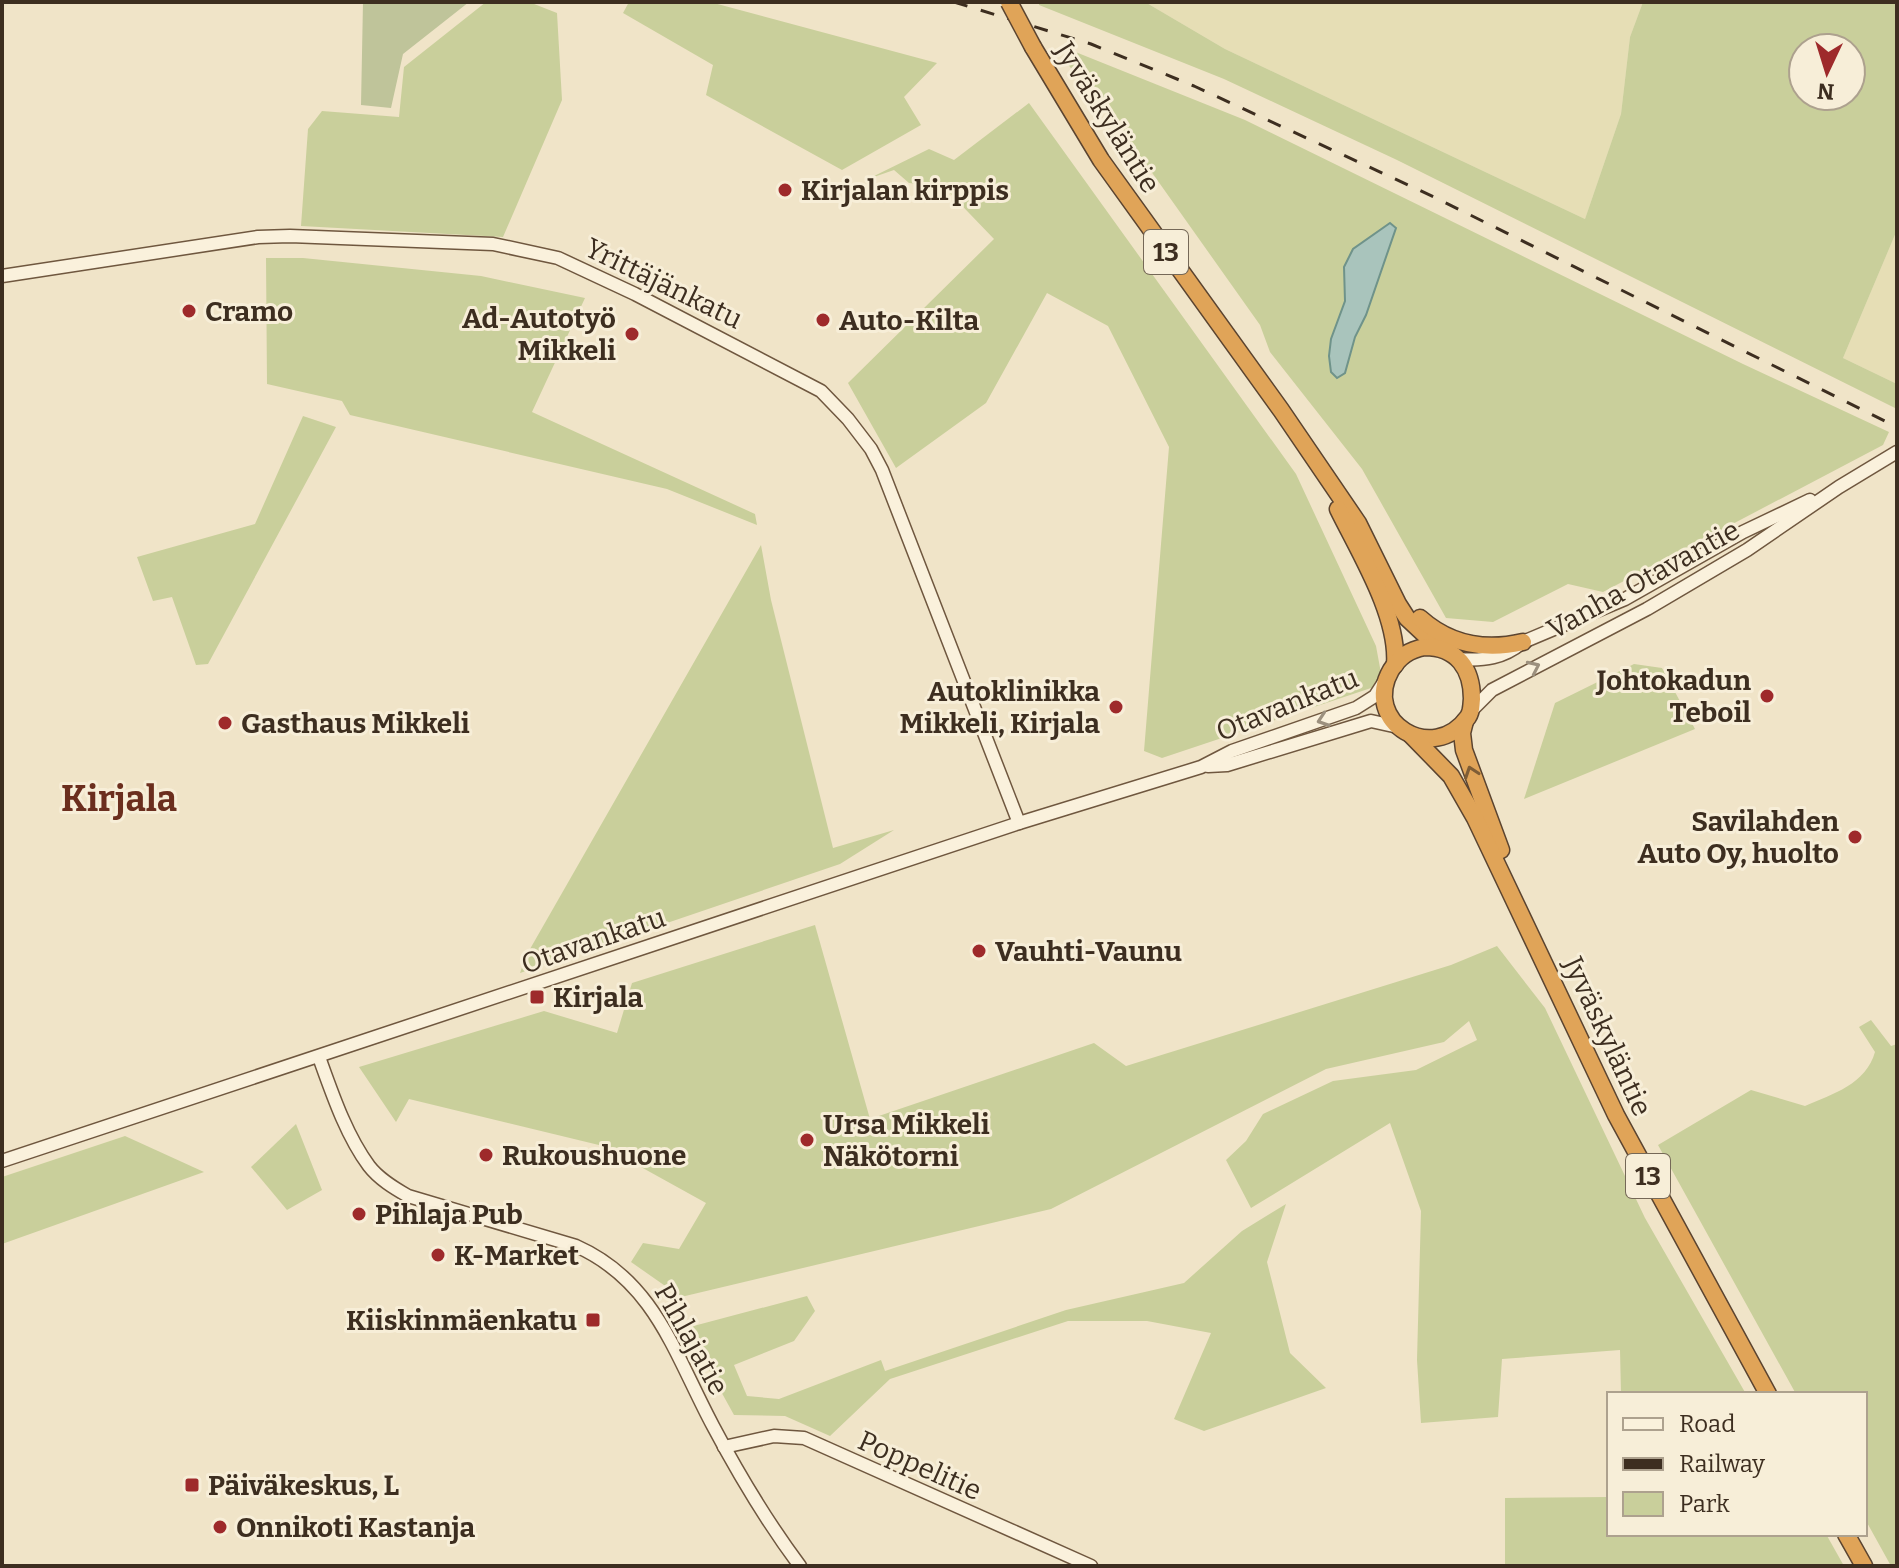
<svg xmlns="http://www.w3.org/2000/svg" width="1899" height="1568" font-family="Bitter,serif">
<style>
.farmland{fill:#e6deb5}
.green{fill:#c9cf9b;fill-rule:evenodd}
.cemetery{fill:#bfc49a}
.water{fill:#a9c4bc;stroke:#6f938a;stroke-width:2}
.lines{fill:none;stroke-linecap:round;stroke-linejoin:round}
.secondary-casing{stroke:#6f573f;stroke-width:15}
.highway-casing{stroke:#5b4430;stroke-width:19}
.secondary{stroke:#faf1dc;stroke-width:12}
.highway{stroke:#e0a458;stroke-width:16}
.rail{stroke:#3d2e20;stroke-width:3;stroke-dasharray:14 14;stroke-linecap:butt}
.highway-bridge-casing{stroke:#5b4430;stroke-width:19;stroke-linecap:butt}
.highway-bridge{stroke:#e0a458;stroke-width:16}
.oneway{stroke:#9c907e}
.oneway2{stroke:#7e5d36}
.poi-dot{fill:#9e2a2b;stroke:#f7eed8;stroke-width:3}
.labels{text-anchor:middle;stroke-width:6;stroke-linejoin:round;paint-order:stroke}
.shield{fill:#f7eed8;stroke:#756857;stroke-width:2}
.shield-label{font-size:26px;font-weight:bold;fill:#3d2e20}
.street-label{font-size:28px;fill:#3d2e20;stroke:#f7eed8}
.poi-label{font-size:28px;font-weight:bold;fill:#3d2e20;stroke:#f7eed8;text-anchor:start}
.district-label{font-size:36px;font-weight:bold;fill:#6b2e1e;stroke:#f7eed8}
</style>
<rect width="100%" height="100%" fill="#f0e4c8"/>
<g class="farmland">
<path d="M 1145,2 L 1643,2 L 1630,37 L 1621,114 L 1585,219 L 1225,49 Z"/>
<path d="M 1897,230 L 1897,384 L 1843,358 Z"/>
</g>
<g class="green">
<path d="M 486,2 L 529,2 L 557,13 L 562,100 L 503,237 L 301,226 L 308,129 L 322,111 L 399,117 L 404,67 Z"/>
<path d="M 629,2 L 710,2 L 937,63 L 904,97 L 921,125 L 842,170 L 706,95 L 713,65 L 623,13 Z"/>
<path d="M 1039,2 L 1145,2 L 1225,49 L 1585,219 L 1621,114 L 1630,37 L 1643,2 L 1897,2 L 1897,230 L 1843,358 L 1897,384 L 1897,409 L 1397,160 L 1224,79 L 1039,5 ZM 1803,48 L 1851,48 L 1851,96 L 1803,96 Z"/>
<path d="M 1073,51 L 1245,120 L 1743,364 L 1889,432 L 1883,445 L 1603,592 L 1568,584 L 1493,622 L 1446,618 L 1362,469 L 1270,352 L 1260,325 L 1148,167 L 1063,58 Z"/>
<path d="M 1029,103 L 1296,474 L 1376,646 L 1383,684 L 1162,758 L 1144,751 L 1169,447 L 1108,326 L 1047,293 L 986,403 L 896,468 L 848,383 L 994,239 L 944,187 L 909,183 L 894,170 L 868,179 L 929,149 L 954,160 Z"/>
<path d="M 266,258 L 303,258 L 481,276 L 585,298 L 532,412 L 755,514 L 757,525 L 667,489 L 350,415 L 342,401 L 267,384 Z"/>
<path d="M 303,416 L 336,427 L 208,664 L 196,665 L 172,597 L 153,601 L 137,557 L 255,524 Z"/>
<path d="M 761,545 L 771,600 L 833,848 L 894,830 L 840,864 L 520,973 L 526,956 Z"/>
<path d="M 1634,664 L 1662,668 L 1695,729 L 1524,799 L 1555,703 Z"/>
<path d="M 815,925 L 870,1119 L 1094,1043 L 1126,1066 L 1451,965 L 1497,946 L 1545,1008 L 1645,1218 L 1746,1394 L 1621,1394 L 1620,1350 L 1502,1359 L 1498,1417 L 1421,1423 L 1417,1360 L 1421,1211 L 1390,1123 L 1251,1208 L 1226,1160 L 1246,1141 L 1263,1114 L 1333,1081 L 1416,1070 L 1477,1040 L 1469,1021 L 1444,1042 L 1326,1069 L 1051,1209 L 681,1297 L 631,1262 L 643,1243 L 679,1249 L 706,1203 L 603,1146 L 409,1099 L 396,1122 L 359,1067 L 544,1011 L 617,1033 L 632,983 Z"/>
<path d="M 1871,1020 L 1891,1046 L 1897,1044 L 1897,1566 L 1891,1566 L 1865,1519 L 1865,1394 L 1796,1394 L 1658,1145 L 1751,1090 L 1805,1106 C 1833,1094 1866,1084 1875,1052 L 1859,1027 Z"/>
<path d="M 296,1124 L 322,1190 L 287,1210 L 251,1167 Z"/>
<path d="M 125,1136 L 204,1172 L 2,1244 L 2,1177 Z"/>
<path d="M 1286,1204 L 1267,1262 L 1290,1353 L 1326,1388 L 1204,1431 L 1174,1419 L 1211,1333 L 1147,1321 L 1068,1321 L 890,1379 L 830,1436 L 785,1416 L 734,1415 L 686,1328 L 807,1296 L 815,1311 L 794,1341 L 734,1365 L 747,1396 L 779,1399 L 881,1360 L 885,1371 L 1066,1310 L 1184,1283 L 1242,1231 Z"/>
<path d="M 1609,1497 L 1609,1534 L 1826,1534 L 1844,1566 L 1505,1566 L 1505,1498 Z"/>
</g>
<path class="cemetery" d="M 363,2 L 469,2 L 403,54 L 391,108 L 361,105 Z"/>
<path class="water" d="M 1390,223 L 1396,228 L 1366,315 L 1355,337 L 1345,373 L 1337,378 L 1331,372 L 1329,356 L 1331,339 L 1345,301 L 1344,267 L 1353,249 Z"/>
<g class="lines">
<defs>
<g id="secondary">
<path d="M 2,276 L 258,237 L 290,236 L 493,244 L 558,258 L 635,294 L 821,391 L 848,419 L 871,449 L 882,470 L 1019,823"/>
<path d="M 1459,659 C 1484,661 1504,658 1523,642 L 1625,599 L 1743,532 L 1810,500"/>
<path d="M 1471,711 L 1492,690 L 1647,609 L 1747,550 L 1839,487 L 1897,452"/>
<path d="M 1208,766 L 1227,765 L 1371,721 L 1398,727"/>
<path d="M 319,1057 C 332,1093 346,1135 369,1166 C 379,1179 394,1188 408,1196 L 576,1246 C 655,1281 675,1355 713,1426 C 739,1475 767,1522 800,1566"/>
<path d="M 2,1161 L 1019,823 L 1201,767 L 1232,751 L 1356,708 L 1375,696 L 1384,682"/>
<path d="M 724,1447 L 774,1436 L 804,1438 L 1091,1566"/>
</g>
<g id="highway">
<path d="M 1033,47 L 1101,160 L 1281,410 L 1358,523 L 1398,604 L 1407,618 L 1438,647"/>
<path d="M 1338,509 C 1359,552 1399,616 1395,665"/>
<path d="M 1420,618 C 1449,644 1485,651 1523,642"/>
<path d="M 1425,647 C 1457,647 1472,669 1472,699 C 1471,707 1472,711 1468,717 C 1433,766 1361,722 1391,670 C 1400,656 1409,650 1425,647 Z"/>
<path d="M 1465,721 L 1462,733 L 1464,750 L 1501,850"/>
<path d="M 1411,735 L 1451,776 L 1475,818 L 1616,1115 L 1768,1394"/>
<path d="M 1846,1534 L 1864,1566"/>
</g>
</defs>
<use href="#secondary" class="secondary-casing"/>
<use href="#highway" class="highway-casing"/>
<use href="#secondary" class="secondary"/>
<use href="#highway" class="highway"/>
<path class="rail" d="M 954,2 L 1091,44 L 1194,86 L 1434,197 L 1897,427"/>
<defs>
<path id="highway-bridge" d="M 1009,2 L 1033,47"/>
</defs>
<use href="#highway-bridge" class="highway-bridge-casing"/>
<use href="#highway-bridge" class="highway-bridge"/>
</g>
<defs><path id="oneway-chevron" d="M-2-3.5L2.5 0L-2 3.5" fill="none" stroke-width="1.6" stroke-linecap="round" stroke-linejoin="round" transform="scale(2)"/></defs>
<g class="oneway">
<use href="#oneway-chevron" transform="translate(1534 667) rotate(-25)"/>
<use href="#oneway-chevron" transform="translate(1323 720) rotate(161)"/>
</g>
<use class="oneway2" href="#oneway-chevron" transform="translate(1471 772) rotate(-109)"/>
<g class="poi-dot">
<circle cx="785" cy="190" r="8"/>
<circle cx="189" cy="311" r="8"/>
<circle cx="823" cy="320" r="8"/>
<circle cx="632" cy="334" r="8"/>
<circle cx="1767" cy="696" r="8"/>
<circle cx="1116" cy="707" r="8"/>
<circle cx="225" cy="723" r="8"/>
<circle cx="1855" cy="837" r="8"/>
<circle cx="979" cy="951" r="8"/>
<rect x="529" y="989" width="16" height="16" rx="4"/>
<circle cx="807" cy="1140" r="8"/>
<circle cx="486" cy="1155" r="8"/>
<circle cx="359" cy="1214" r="8"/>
<circle cx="438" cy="1255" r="8"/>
<rect x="585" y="1312" width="16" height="16" rx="4"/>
<rect x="184" y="1477" width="16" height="16" rx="4"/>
<circle cx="220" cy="1527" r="8"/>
</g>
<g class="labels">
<g class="shield">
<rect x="1144" y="230" width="44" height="44" rx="6"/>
<rect x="1626" y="1154" width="44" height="44" rx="6"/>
</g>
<g class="shield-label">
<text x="1166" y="261">13</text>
<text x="1648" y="1185">13</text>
</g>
<g class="street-label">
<text transform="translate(1108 117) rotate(58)" y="10">Jyväskyläntie</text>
<text transform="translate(664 283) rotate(26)" y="10">Yrittäjänkatu</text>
<text transform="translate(1643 579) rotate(-29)" y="10">Vanha Otavantie</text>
<text transform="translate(1287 704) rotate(-22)" y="10">Otavankatu</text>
<text transform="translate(593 940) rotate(-19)" y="10">Otavankatu</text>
<text transform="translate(1608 1036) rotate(65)" y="10">Jyväskyläntie</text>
<text transform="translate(692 1339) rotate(61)" y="10">Pihlajatie</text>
<text transform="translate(920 1465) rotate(24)" y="10">Poppelitie</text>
</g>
<g class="poi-label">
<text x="801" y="200">Kirjalan kirppis</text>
<text x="205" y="321">Cramo</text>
<text x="616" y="328" text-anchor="end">Ad-Autotyö<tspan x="616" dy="32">Mikkeli</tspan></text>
<text x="839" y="330">Auto-Kilta</text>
<text x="1751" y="690" text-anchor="end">Johtokadun<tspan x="1751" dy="32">Teboil</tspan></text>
<text x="1100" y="701" text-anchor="end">Autoklinikka<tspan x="1100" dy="32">Mikkeli, Kirjala</tspan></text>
<text x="241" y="733">Gasthaus Mikkeli</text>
<text x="1839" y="831" text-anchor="end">Savilahden<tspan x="1839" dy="32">Auto Oy, huolto</tspan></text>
<text x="995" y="961">Vauhti-Vaunu</text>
<text x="553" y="1007">Kirjala</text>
<text x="823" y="1134">Ursa Mikkeli<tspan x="823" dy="32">Näkötorni</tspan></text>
<text x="502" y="1165">Rukoushuone</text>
<text x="375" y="1224">Pihlaja Pub</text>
<text x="454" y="1265">K-Market</text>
<text x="577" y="1330" text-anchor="end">Kiiskinmäenkatu</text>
<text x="208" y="1495">Päiväkeskus, L</text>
<text x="236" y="1537">Onnikoti Kastanja</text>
</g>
<g class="district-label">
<text x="119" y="811">Kirjala</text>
</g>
</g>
<rect width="1899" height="1568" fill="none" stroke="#3d2e20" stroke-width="8"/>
<rect x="1607" y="1392" width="260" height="144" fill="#f7eed8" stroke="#ada18e" stroke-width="2"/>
<rect x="1623" y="1418" width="40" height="12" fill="#faf1dc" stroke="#ada18e" stroke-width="2"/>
<text x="1679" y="1432" font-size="24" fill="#3d2e20">Road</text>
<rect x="1623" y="1458" width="40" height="12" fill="#3d2e20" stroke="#ada18e" stroke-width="2"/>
<text x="1679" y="1472" font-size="24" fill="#3d2e20">Railway</text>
<rect x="1623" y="1492" width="40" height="24" fill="#c9cf9b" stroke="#ada18e" stroke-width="2"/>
<text x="1679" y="1512" font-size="24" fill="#3d2e20">Park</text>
<g transform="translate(1827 72) rotate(184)"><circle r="38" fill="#f7eed8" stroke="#ada18e" stroke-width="2"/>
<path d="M0-6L14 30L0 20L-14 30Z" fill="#9e2a2b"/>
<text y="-12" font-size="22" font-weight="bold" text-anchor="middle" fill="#3d2e20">N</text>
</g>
</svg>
